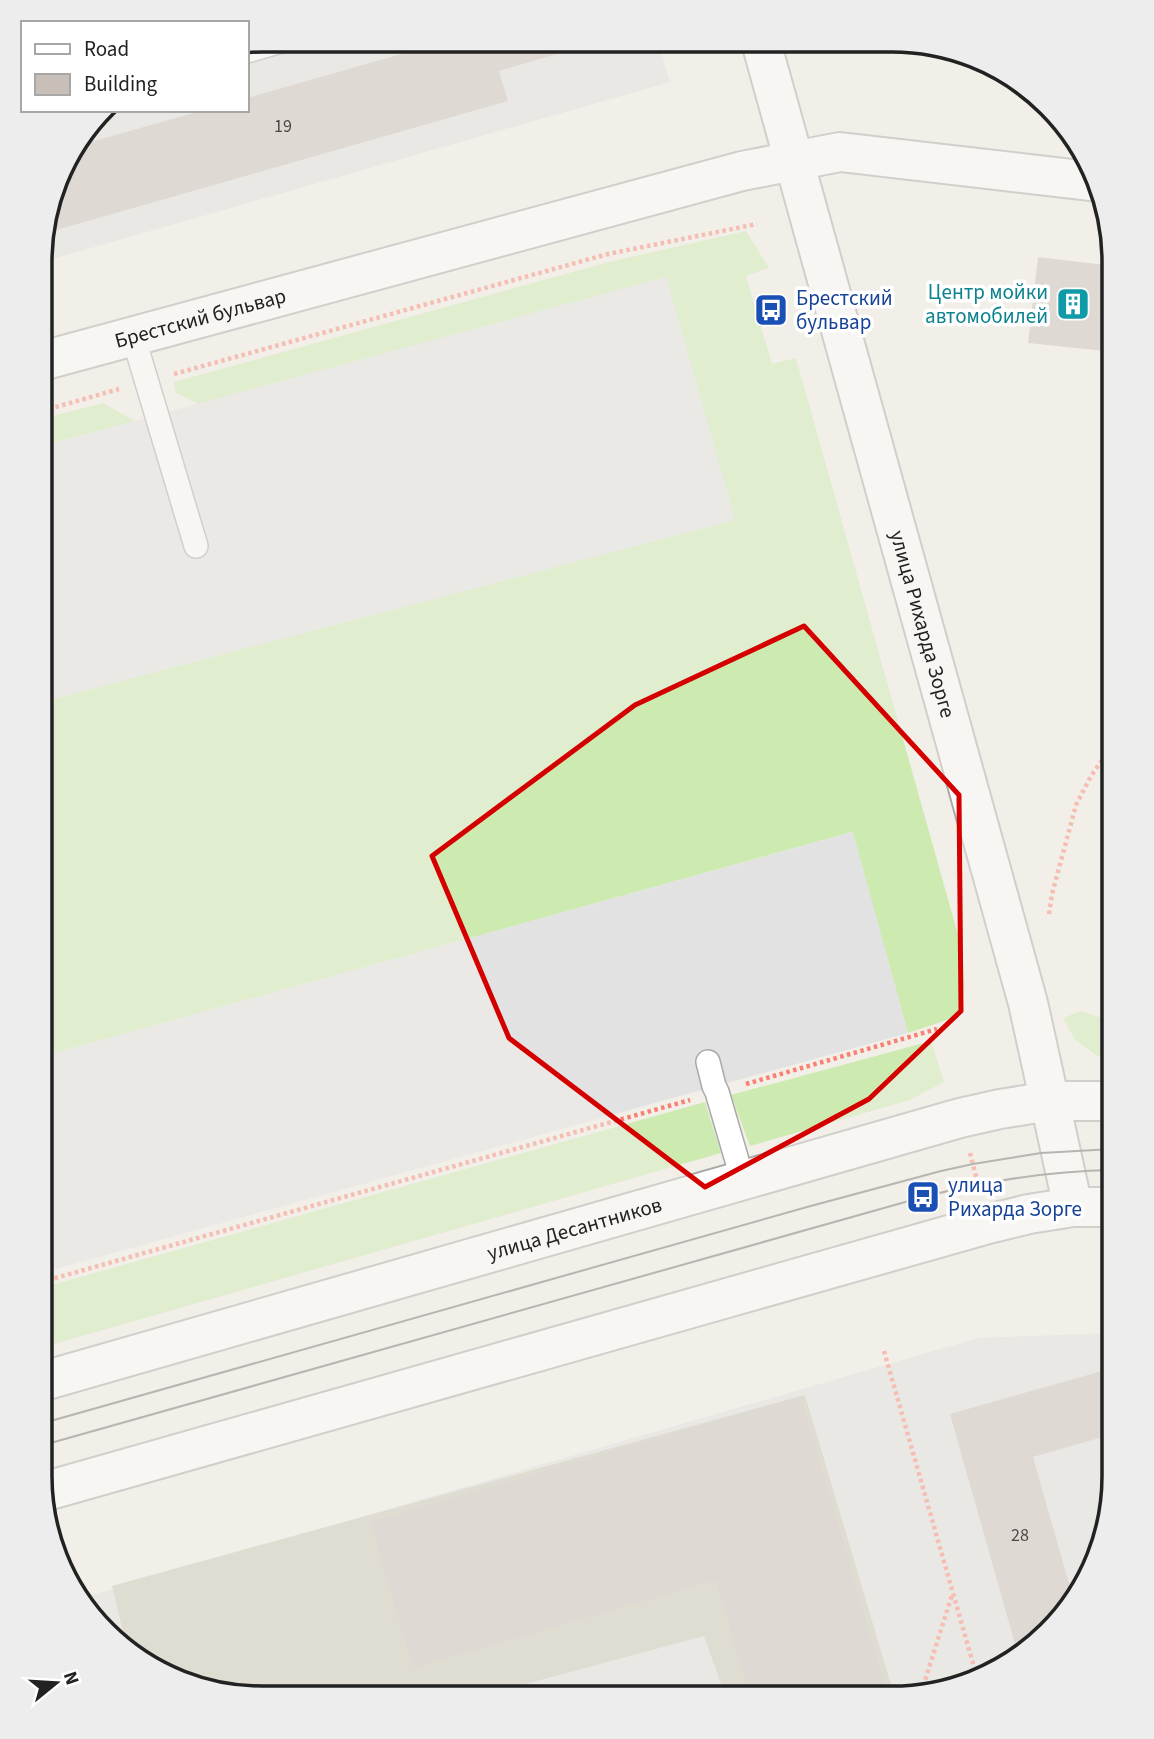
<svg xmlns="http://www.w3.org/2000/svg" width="1154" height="1739" font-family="'Source Sans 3',sans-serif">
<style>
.residential{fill:#e0dfdf}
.construction{fill:#c7c7b4}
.grass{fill:#cdebb0}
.parking{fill:#e2e2e2}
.building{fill:#c7bfb8}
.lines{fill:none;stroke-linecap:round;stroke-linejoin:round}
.service-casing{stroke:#a9a9a9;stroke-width:26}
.minor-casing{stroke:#a9a9a9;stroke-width:42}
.tertiary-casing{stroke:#a9a9a9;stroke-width:42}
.path{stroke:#fa8072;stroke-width:4.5;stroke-dasharray:3.5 3.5;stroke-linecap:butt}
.service{stroke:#fff;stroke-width:23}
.minor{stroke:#fff;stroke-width:38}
.tertiary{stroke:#fff;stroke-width:38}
.tram{stroke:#707070;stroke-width:2}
.marked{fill:none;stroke:#d40000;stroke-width:5;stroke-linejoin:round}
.labels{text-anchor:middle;stroke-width:7;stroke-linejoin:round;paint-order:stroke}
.number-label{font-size:18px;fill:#4b4948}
.culture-label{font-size:21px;fill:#0d838f;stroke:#fff;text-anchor:end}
.transit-label{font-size:21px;fill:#164399;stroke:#fff;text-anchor:start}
.street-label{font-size:21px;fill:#222;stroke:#fff}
.rim{fill:none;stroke:#222;stroke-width:3.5}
</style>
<rect width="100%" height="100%" fill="#f2efe9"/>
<g class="residential">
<path d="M 262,40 L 658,41 L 670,82 L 42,262 L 42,233 L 70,152 L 104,110 L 247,110 L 247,43 Z"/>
<path d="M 1113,1333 L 1113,1492 L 1097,1561 L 1068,1612 L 977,1682 L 892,1699 L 234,1697 L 127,1653 L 85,1597 L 978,1338 Z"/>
</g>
<path class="construction" d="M 805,1395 L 895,1698 L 726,1698 L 704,1636 L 474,1698 L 234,1697 L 128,1653 L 112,1586 Z"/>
<g class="grass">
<path d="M 746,231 L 769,268 L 746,276 L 772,364 L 796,358 L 962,949 L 965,985 L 959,1016 L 908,1033 L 852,832 L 41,1057 L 41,702 L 735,519 L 201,405 L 176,393 L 174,382 L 609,262 Z"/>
<path d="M 103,403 L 135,421 L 42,446 L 42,419 Z"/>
<path d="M 1081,1011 L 1113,1022 L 1113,1063 L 1096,1055 L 1075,1040 L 1063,1018 Z"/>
<path d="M 931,1041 L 944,1082 L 910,1100 L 750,1146 L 731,1095 Z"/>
<path d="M 705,1102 L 721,1153 L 40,1348 L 41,1288 Z"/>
</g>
<g class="parking">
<path d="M 666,277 L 735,520 L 41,702 L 42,446 Z"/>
<path d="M 1103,779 L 1114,780 L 1114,815 Z"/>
<path d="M 853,832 L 908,1033 L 41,1273 L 41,1057 Z"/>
</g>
<g class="building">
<path d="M 447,41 L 573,41 L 574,49 L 499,71 L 508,101 L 42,234 L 70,152 L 73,147 L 204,110 L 247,110 L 247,98 Z"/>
<path d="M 1038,257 L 1114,266 L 1114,352 L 1028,343 Z"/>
<path d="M 1113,1368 L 1113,1434 L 1033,1457 L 1074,1601 L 1068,1612 L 1017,1651 L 950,1414 Z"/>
<path d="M 801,1396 L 889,1699 L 750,1698 L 716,1580 L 413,1668 L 370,1522 Z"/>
</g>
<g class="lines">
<defs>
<g id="service">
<path d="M 247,51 L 285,40"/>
<path d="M 133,336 L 196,546"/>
<path d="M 708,1062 L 714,1086 L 717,1092 L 743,1181"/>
</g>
<g id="minor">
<path id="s1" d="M 761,42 L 1028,1003 L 1073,1207"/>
<path id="s2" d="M 42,361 L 742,171 L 840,152 L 1098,182"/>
</g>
<g id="tertiary">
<path id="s3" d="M 40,1382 L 960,1118 L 1000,1109 L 1050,1101 L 1113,1101"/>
<path d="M 43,1492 L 988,1224 L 1029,1214 L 1073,1207 L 1113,1207"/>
</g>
</defs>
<use href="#service" class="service-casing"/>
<use href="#minor" class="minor-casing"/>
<use href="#tertiary" class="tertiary-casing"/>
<g class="path">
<path d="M 174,374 L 608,254 L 757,224"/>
<path d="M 42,411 L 119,389"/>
<path d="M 1049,914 L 1052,894 L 1076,805 L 1091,776 L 1114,743"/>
<path d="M 746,1084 L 937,1029"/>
<path d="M 970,1153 L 979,1188"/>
<path d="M 41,1282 L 690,1100"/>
<path d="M 884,1351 L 978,1681"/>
<path d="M 921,1693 L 952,1595"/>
</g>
<use href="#service" class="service"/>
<use href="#minor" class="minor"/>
<use href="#tertiary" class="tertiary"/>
<g class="tram">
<path d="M 40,1424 L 807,1207 L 941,1171 L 973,1164 L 1041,1153 L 1113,1149"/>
<path d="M 40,1446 L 923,1197 C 986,1181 1049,1171 1113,1170"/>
</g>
</g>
<path d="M0 0H1154V1739H0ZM 804,626 L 959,795 L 961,1011 L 869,1099 L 705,1187 L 509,1038 L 432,856 L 635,705 Z" fill="#f2efe9" fill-opacity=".55" fill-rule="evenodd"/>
<path class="marked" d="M 804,626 L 959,795 L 961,1011 L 869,1099 L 705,1187 L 509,1038 L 432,856 L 635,705 Z"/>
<defs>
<symbol id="building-square" viewBox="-11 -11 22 22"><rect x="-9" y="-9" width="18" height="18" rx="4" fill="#0f9aa8" stroke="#fff"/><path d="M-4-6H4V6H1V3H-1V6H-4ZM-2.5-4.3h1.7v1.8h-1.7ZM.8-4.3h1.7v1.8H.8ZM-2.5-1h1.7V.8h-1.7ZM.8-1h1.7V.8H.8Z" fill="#fff"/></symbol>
<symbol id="bus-square" viewBox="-11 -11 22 22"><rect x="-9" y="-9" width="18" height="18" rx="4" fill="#1a4fb4" stroke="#fff"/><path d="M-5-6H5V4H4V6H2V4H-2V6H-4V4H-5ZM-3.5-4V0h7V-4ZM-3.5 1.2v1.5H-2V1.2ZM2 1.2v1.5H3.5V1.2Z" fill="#fff"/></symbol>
</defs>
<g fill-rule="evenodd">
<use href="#building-square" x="1054" y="285" width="38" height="38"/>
<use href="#bus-square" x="752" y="291" width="38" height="38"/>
<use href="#bus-square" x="904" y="1178" width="38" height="38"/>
</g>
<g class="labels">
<g class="number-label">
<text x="283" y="132">19</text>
<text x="1020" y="1541">28</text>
</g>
<g class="culture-label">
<text x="1048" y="299">Центр мойки<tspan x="1048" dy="24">автомобилей</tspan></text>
</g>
<g class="transit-label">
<text x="796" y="305">Брестский<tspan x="796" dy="24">бульвар</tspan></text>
<text x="948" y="1192">улица<tspan x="948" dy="24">Рихарда Зорге</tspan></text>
</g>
<g class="street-label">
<text dy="7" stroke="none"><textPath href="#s2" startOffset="164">Брестский бульвар</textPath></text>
<text dy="7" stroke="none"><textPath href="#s1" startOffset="604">улица Рихарда Зорге</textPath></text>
<text dy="7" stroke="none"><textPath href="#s3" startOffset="556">улица Десантников</textPath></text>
</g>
</g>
<path d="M0 0H1154V1739H0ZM262 52H892A210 210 0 0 1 1102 262V1476A210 210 0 0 1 892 1686H262A210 210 0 0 1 52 1476V262A210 210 0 0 1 262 52Z" fill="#ededed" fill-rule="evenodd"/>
<path class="rim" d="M262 52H892A210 210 0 0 1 1102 262V1476A210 210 0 0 1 892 1686H262A210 210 0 0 1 52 1476V262A210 210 0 0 1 262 52Z"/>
<rect x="21" y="21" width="228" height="91" fill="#ffffff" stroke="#a7a7a7" stroke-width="2"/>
<rect x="35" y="44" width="35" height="10" fill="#ffffff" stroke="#a7a7a7" stroke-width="2"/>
<text x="84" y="56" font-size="21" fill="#222222">Road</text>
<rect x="35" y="74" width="35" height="21" fill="#c7bfb8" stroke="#a7a7a7" stroke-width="2"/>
<text x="84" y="91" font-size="21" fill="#222222">Building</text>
<g transform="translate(56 1683) rotate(72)" stroke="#ffffff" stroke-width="5" paint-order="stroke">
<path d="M0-5L12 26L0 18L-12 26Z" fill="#222222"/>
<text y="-10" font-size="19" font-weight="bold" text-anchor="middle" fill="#222222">N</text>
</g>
</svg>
